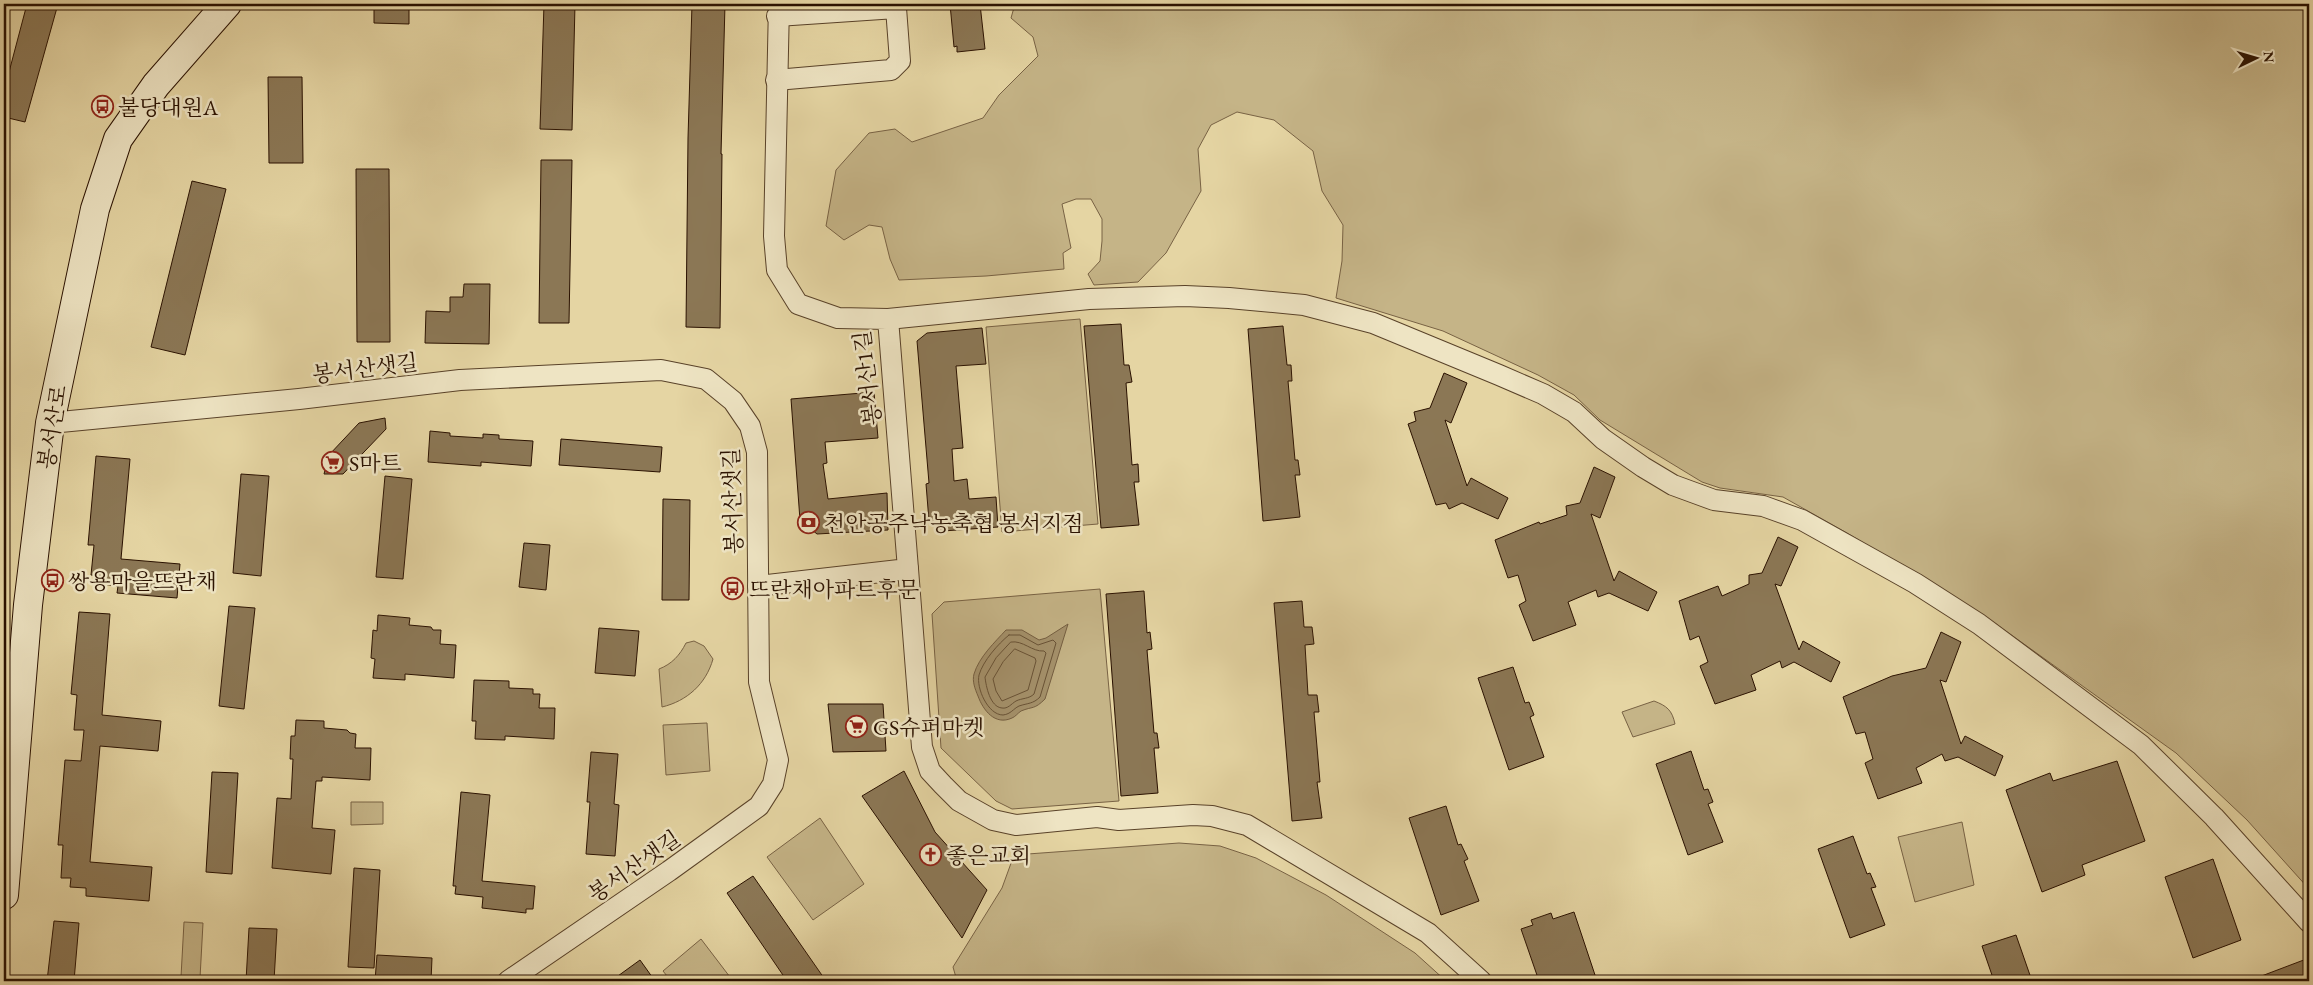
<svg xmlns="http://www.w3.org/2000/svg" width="2313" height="985" font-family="'EB Garamond','Noto Serif KR',serif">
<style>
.green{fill:#c5b487;stroke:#786244}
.water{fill:#a5926c;stroke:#745e41}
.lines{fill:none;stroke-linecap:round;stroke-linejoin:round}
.shore{stroke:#685236;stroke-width:1}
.building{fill:#8b7755;stroke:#2a1100}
.street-casing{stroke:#594229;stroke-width:22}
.secondary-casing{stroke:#2a1100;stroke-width:30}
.street{stroke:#eee4c3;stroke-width:20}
.secondary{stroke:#eee4c3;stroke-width:28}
.labels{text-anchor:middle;stroke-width:5;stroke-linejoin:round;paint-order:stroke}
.poi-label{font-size:22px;fill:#2a1100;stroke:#eee4c3;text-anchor:start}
.street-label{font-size:22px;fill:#2a1100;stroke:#eee4c3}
</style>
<rect width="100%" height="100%" fill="#e5d5a3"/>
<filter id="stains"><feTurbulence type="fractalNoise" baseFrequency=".004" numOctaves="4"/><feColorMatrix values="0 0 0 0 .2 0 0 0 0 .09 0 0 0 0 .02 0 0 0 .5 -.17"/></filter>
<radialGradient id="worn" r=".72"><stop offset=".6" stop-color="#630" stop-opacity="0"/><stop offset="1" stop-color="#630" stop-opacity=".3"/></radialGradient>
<g class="green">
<path d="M 1015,4 L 2309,4 L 2309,889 L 2247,820 L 2176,753 L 1982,614 L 1847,533 L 1783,497 L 1720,488 L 1702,482 L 1600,420 L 1574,395 L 1538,375 L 1443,331 L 1336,298 L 1342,261 L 1343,225 L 1322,191 L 1313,151 L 1274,120 L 1237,112 L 1211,125 L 1198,149 L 1201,191 L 1166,253 L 1138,282 L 1094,285 L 1088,274 L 1100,261 L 1102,241 L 1102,219 L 1091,199 L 1076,199 L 1062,204 L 1071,248 L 1063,253 L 1064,269 L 986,276 L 899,280 L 890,259 L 882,227 L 869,225 L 844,240 L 826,226 L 836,170 L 869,133 L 895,129 L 912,142 L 983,118 L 999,95 L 1038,56 L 1033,37 L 1011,18 Z"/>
<path d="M 1080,319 L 1098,524 L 1002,532 L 986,327 Z"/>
<path d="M 1100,589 L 1119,801 L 1012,809 L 996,801 L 941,748 L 932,614 L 944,602 Z"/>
<path d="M 694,641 L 704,646 L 713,659 C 706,684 687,701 662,707 L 659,669 C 672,664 680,655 686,643 Z"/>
<path d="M 1654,701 C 1667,706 1672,710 1675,724 L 1633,737 L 1622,712 Z"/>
<path d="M 707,723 L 710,771 L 666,775 L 663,725 Z"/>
<path d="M 351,802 L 383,802 L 383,824 L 351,825 Z"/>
<path d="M 820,818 L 864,884 L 813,920 L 767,857 Z"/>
<path d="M 1962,822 L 1974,885 L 1915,902 L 1898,837 Z"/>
<path d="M 1179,843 L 1220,846 L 1256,858 L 1326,895 L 1415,953 L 1446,981 L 957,981 L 953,967 L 1002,888 L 1014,855 Z"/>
<path d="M 184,922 L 203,923 L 200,978 L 181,977 Z"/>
<path d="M 701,939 L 733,981 L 671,981 L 663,971 Z"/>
</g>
<path class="water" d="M 1068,624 L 1045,699 C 1034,710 1033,706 1021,711 C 1018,713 1015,717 1012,718 C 995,726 983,710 978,696 C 975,689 972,681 974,674 C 979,657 995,642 1006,630 L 1022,630 L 1039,640 L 1046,638 Z"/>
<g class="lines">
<g class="shore">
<path d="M 1009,635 L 1020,635 L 1038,645 L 1053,640 L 1056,643 L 1040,697 C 1033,704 1028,703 1019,706 C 1013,709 1011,714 1003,715 C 988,715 976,688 979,675 C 983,661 998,644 1009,635 Z"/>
<path d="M 1011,642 C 1023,640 1032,652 1044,651 L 1046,653 L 1034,694 C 1029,699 1022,698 1016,701 C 1011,704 1008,709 1002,708 C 990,707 986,686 985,677 L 996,658 Z"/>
<path d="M 1015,649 L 1035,658 L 1036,661 L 1028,690 L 1002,701 L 996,691 L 993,679 L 1003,662 Z"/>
</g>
</g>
<g class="building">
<path d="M 27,4 L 58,4 L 25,122 L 4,117 L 4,91 Z"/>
<path d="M 374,4 L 409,4 L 409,24 L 374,23 Z"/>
<path d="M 544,4 L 575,4 L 572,130 L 540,129 Z"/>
<path d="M 692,4 L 725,4 L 721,154 L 722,154 L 720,328 L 686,327 L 688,138 Z"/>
<path d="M 950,4 L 980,4 L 985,49 L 957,52 L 957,46 L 954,47 Z"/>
<path d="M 268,77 L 302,77 L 303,163 L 269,163 Z"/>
<path d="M 541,160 L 572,160 L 569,323 L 539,323 Z"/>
<path d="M 356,169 L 389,169 L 390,342 L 357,342 Z"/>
<path d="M 192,181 L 226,189 L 185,355 L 151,347 Z"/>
<path d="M 464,284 L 490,284 L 489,344 L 425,343 L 426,311 L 450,312 L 450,297 L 463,297 Z"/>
<path d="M 1121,324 L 1124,365 L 1129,365 L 1132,382 L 1126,383 L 1132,465 L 1138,464 L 1139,482 L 1134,482 L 1139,525 L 1101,528 L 1084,326 Z"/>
<path d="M 1283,326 L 1287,365 L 1291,365 L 1292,381 L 1288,381 L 1295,460 L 1298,460 L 1300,475 L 1295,475 L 1300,517 L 1263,521 L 1248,329 Z"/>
<path d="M 982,328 L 986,364 L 956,366 L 963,448 L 952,449 L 954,481 L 967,479 L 969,499 L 996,497 L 998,527 L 943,531 L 929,521 L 926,484 L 929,483 L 917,341 L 927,333 Z"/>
<path d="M 1444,373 L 1467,383 L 1451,423 L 1445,420 L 1467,486 L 1471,478 L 1508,498 L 1498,519 L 1462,503 L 1449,509 L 1446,503 L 1436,505 L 1408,424 L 1416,421 L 1414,412 L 1430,408 Z"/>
<path d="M 874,392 L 878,438 L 825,442 L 827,463 L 823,464 L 828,499 L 887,493 L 888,530 L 817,534 L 800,520 L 791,399 Z"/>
<path d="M 385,418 L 386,429 L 343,474 L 324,474 L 329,455 L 359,423 Z"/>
<path d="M 430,431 L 450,433 L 450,436 L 483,438 L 483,434 L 499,435 L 499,439 L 533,441 L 531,466 L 481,462 L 481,466 L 428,462 Z"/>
<path d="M 561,439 L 662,447 L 660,472 L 559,465 Z"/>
<path d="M 96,456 L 130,459 L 121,559 L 180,564 L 177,598 L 117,593 L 118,586 L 102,584 L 102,576 L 91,575 L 94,545 L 88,545 Z"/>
<path d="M 1594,467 L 1615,477 L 1600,518 L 1591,514 L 1614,581 L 1619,571 L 1657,592 L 1648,611 L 1609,593 L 1598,597 L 1596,590 L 1568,602 L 1576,625 L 1533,641 L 1519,605 L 1526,601 L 1518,575 L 1508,578 L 1495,540 L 1539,522 L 1540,524 L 1567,515 L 1566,506 L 1580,503 Z"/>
<path d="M 241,474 L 269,476 L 261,576 L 233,573 Z"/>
<path d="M 385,476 L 412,479 L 403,579 L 376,577 Z"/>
<path d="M 663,499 L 690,500 L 689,600 L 662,600 Z"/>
<path d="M 1778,537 L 1798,547 L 1781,586 L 1775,584 L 1799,650 L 1803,641 L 1840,662 L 1831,682 L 1794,662 L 1782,668 L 1780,661 L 1751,675 L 1756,690 L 1715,704 L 1700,666 L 1708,662 L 1699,636 L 1690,640 L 1679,601 L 1718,586 L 1722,596 L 1749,584 L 1749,575 L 1762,573 Z"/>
<path d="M 524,543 L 550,545 L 546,590 L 519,587 Z"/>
<path d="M 1144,591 L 1147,633 L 1150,632 L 1152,649 L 1147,650 L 1154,733 L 1157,733 L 1159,748 L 1154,748 L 1158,793 L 1121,796 L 1106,594 Z"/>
<path d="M 1302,601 L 1304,627 L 1312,627 L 1314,644 L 1305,645 L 1308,695 L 1317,695 L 1319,712 L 1314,712 L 1320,782 L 1317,782 L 1322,818 L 1292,821 L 1274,603 Z"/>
<path d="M 229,606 L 255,608 L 244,709 L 219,706 Z"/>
<path d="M 79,612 L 110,614 L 102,715 L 161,721 L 158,751 L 100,746 L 90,862 L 152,867 L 149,901 L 86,896 L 86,888 L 70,887 L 71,878 L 61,878 L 63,845 L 58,845 L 65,760 L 81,761 L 84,730 L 74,730 L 77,695 L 71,694 Z"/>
<path d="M 378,615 L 410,618 L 409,625 L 431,627 L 433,630 L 441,630 L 440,644 L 456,645 L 454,678 L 405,674 L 405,680 L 373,678 L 375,659 L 371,658 L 373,630 L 377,631 Z"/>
<path d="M 599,628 L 639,631 L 635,676 L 595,673 Z"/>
<path d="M 1941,632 L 1961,642 L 1946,682 L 1940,680 L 1961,744 L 1965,736 L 2003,756 L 1995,776 L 1958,757 L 1945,761 L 1942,754 L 1916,768 L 1922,783 L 1878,799 L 1865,763 L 1873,759 L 1865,732 L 1856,734 L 1843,697 L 1892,676 L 1926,668 Z"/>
<path d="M 1513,667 L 1525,703 L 1529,702 L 1534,715 L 1530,717 L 1544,757 L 1509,770 L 1478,678 Z"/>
<path d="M 474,680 L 509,681 L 509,688 L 533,689 L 533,694 L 540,694 L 539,708 L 555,708 L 554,739 L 505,736 L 505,740 L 475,739 L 476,721 L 472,721 Z"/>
<path d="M 828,704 L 883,704 L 886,751 L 833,752 Z"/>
<path d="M 296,720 L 324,721 L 324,728 L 347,730 L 350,733 L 356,734 L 355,748 L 371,748 L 370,780 L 322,777 L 322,781 L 316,781 L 312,828 L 335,830 L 331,874 L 272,868 L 277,798 L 291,799 L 293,759 L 290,759 L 291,736 L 295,736 Z"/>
<path d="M 1691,751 L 1704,790 L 1708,789 L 1713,802 L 1708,804 L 1723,842 L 1688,855 L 1656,764 Z"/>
<path d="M 591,752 L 618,754 L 614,804 L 619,805 L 615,856 L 586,854 L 590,802 L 587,802 Z"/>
<path d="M 2117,761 L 2145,841 L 2082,865 L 2085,875 L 2042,892 L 2006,790 L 2050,773 L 2053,781 Z"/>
<path d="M 904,771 L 935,832 L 987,890 L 962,938 L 862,796 Z"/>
<path d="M 212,772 L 238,773 L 232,874 L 206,872 Z"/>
<path d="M 461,792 L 490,795 L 482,881 L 535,886 L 533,909 L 526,909 L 526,913 L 482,908 L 483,897 L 455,894 L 456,886 L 453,886 Z"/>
<path d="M 1446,806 L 1458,845 L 1461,844 L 1468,859 L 1464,861 L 1479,901 L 1441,915 L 1409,818 Z"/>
<path d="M 1853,836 L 1867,874 L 1870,873 L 1876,887 L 1871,888 L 1885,925 L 1850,938 L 1818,849 Z"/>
<path d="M 2213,859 L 2241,940 L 2193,958 L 2165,877 Z"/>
<path d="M 354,868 L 380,870 L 374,968 L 348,967 Z"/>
<path d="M 753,876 L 826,981 L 787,981 L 727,893 Z"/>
<path d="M 1574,912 L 1597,981 L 1539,981 L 1521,929 L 1533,925 L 1531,920 L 1551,913 L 1553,919 Z"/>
<path d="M 54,921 L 79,923 L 74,981 L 47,981 Z"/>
<path d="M 249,928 L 277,929 L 274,981 L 246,981 Z"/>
<path d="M 2016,935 L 2032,981 L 1994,981 L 1982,946 Z"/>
<path d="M 377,955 L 432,958 L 431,981 L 375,981 Z"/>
<path d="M 2309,958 L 2309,981 L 2252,981 L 2251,980 Z"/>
<path d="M 640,960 L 655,981 L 611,981 Z"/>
</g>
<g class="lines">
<defs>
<g id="street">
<path d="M 776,80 L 891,70 L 900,61 L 896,8 L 777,16"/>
<path d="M 888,319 L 1089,299 L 1185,296 L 1229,298 L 1304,305 L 1373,323 L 1499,375 L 1543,394 L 1574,412 L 1603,439 L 1643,467 L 1673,485 L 1714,500 L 1763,506 L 1802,520 L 1915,583 L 1979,624 L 2141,745 L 2214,817 L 2309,922"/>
<path d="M 50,423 L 299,399 L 460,380 L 661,370 L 706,379 L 733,401 L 750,426 L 757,452 L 759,682 L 778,760 L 773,784 L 759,806 L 669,871 L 508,981"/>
<path d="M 908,569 L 922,747 L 930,771 L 943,785 L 959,801 L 993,820 L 1016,825 L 1097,817 L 1119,820 L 1193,815 L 1212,816 L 1247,825 L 1428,933 L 1481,981"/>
<path d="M 758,586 L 908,569 L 888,319 L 838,318 L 798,304 L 777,270 L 774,236 L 779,4"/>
</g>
<path id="secondary" d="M 4,895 L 28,605 L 50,423 L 95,209 L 118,139 L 156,85 L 227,4"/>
</defs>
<use href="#street" class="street-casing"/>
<use href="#secondary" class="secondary-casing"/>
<use href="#street" class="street"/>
<use href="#secondary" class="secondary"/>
</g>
<defs>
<symbol id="bus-ring" viewBox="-11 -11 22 22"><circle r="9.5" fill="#eee4c3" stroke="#8f2418" stroke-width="1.5"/><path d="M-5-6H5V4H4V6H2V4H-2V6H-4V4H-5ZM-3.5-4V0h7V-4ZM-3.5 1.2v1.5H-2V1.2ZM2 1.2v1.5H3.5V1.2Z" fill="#8f2418"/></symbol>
<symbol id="supermarket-ring" viewBox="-11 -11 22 22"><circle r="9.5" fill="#eee4c3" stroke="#8f2418" stroke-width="1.5"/><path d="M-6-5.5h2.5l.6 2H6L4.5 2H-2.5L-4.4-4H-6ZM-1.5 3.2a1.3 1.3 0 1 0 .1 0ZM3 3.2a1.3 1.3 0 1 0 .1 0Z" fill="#8f2418"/></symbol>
<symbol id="bank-ring" viewBox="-11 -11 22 22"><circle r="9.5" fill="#eee4c3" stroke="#8f2418" stroke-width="1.5"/><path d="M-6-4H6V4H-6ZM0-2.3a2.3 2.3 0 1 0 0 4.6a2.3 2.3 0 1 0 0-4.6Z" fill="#8f2418"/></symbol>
<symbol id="church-ring" viewBox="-11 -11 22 22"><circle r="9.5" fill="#eee4c3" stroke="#8f2418" stroke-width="1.5"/><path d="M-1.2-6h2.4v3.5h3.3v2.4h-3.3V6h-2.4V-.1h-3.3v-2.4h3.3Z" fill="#8f2418"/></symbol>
</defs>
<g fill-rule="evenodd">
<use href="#bus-ring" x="90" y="94" width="25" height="25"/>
<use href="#supermarket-ring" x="320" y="450" width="25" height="25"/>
<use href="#bank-ring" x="796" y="510" width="25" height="25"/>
<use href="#bus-ring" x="40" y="568" width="25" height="25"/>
<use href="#bus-ring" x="720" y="576" width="25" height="25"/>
<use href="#supermarket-ring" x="844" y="714" width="25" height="25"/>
<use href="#church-ring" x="918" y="842" width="25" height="25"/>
</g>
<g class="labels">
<g class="poi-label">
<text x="118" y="115">불당대원A</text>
<text x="349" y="471">S마트</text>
<text x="824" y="531">천안공주낙농축협 봉서지점</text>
<text x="68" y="589">쌍용마을뜨란채</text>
<text x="749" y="597">뜨란채아파트후문</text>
<text x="873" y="735">GS슈퍼마켓</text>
<text x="946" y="863">좋은교회</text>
</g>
<g class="street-label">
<text transform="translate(365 368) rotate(-7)" y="8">봉서산샛길</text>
<text transform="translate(867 378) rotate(-97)" y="8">봉서산1길</text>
<text transform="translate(52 427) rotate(-81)" y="8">봉서산로</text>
<text transform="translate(732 501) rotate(-92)" y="8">봉서산샛길</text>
<text transform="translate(634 866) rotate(-35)" y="8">봉서산샛길</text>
</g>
</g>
<rect width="2313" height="985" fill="none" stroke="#e5d5a3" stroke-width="20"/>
<rect x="5" y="5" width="2303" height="975" fill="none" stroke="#2a1100" stroke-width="2.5"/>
<rect x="10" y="10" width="2293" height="965" fill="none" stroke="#2a1100"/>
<g transform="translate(2256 58) rotate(85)" stroke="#eee4c3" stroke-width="4" paint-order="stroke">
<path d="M0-4L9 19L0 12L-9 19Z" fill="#2a1100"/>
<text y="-8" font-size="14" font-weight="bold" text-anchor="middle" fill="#2a1100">N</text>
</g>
<rect width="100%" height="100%" filter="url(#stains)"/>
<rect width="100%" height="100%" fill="url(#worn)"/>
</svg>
